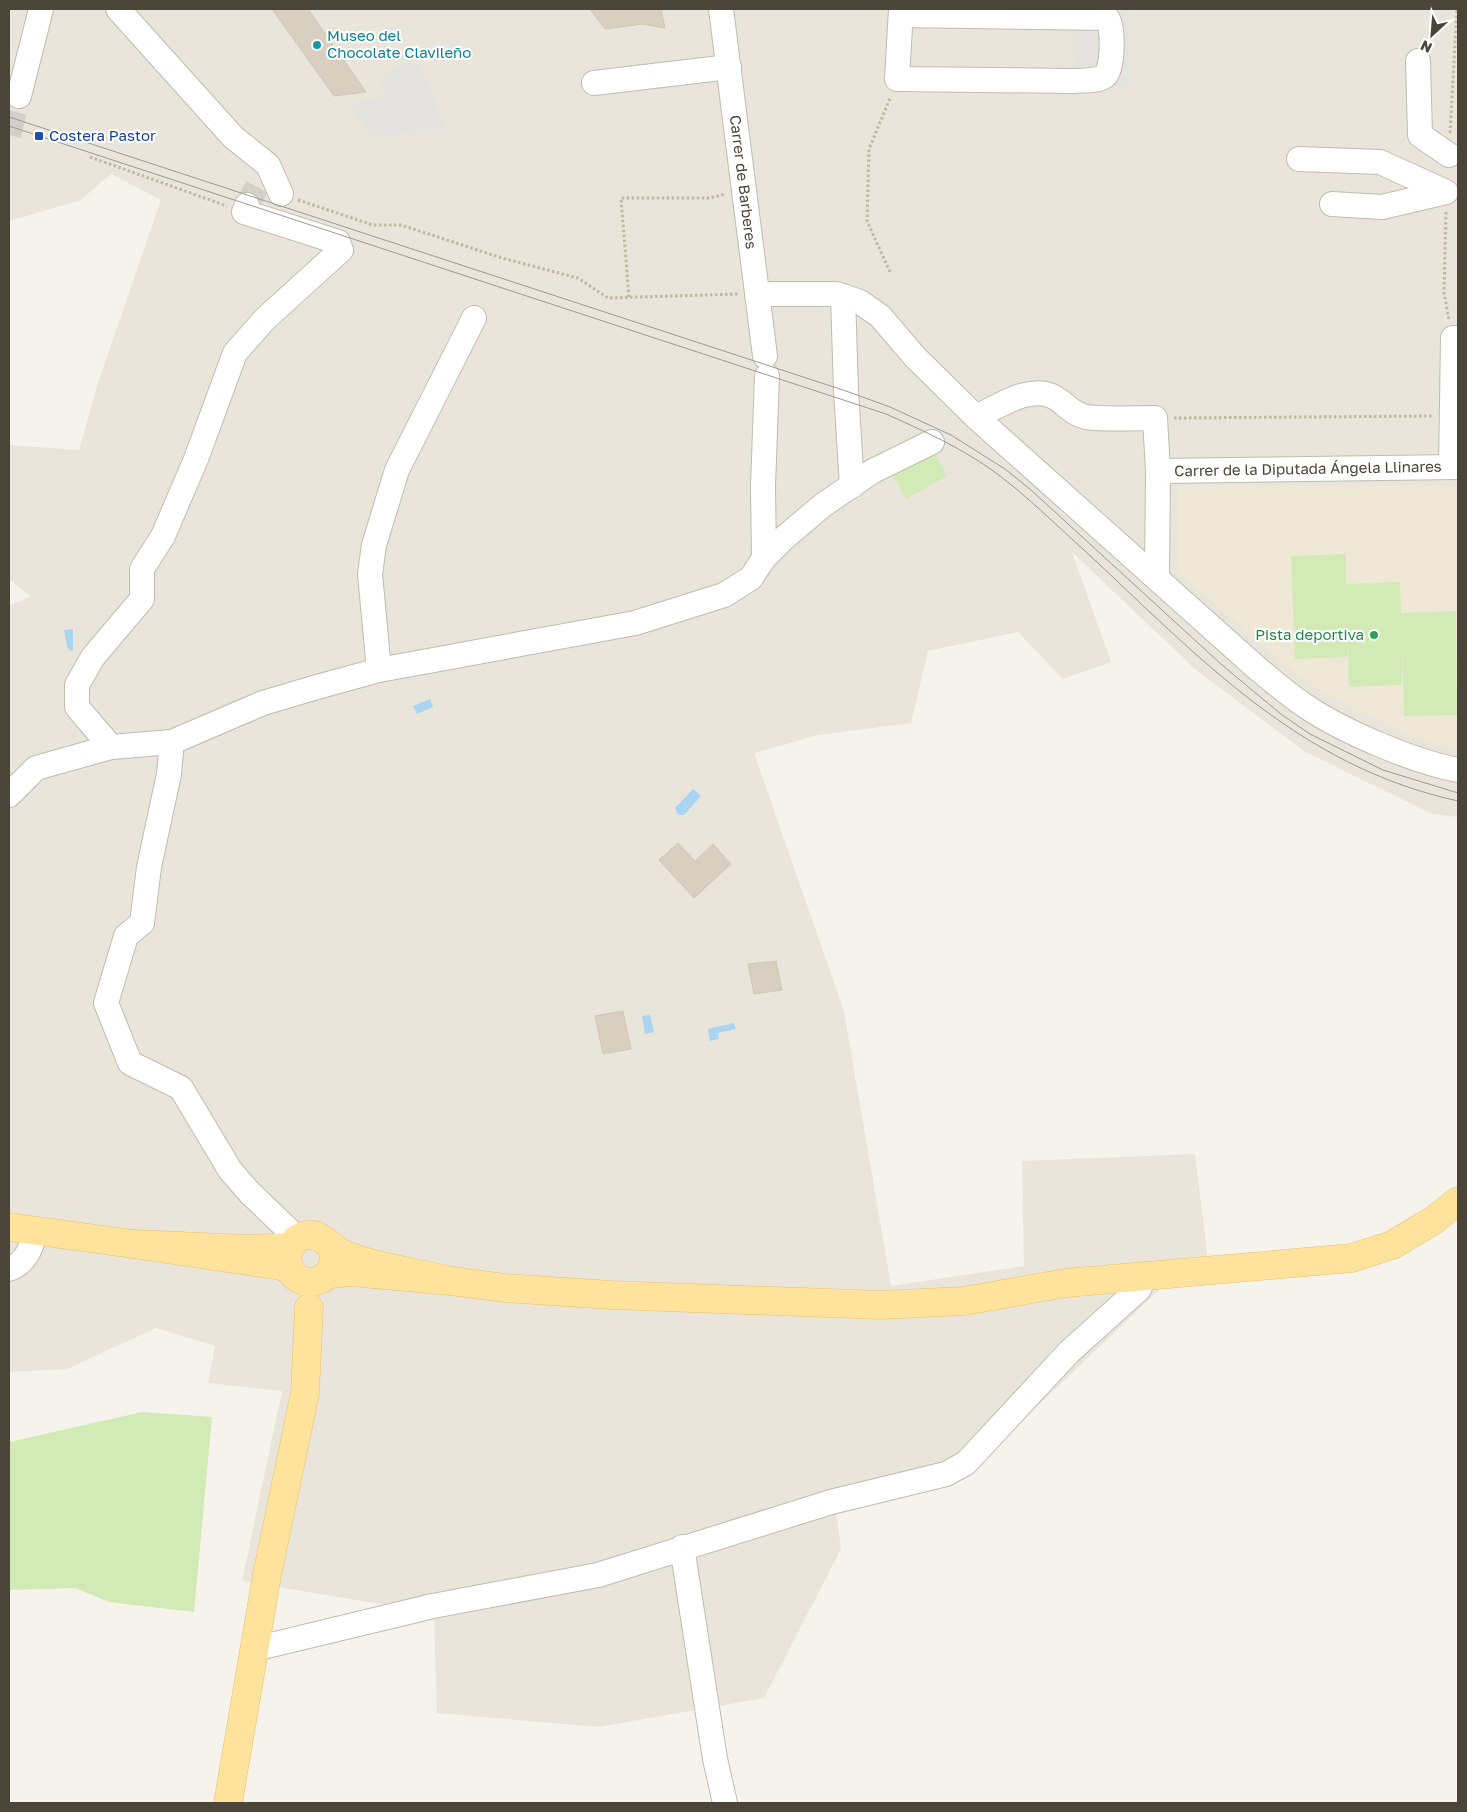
<svg xmlns="http://www.w3.org/2000/svg" width="1467" height="1812" font-family="'Golos Text',sans-serif">
<style>
.residential{fill:#eae5da}
.education{fill:#efe8d6}
.green{fill:#d2eab5}
.parking{fill:#e5e3e0}
.water{fill:#a9d4f2}
.building{fill:#d8cfc1;stroke:#d3c7b4}
.lines{fill:none;stroke-linecap:round;stroke-linejoin:round}
.minor-tunnel{stroke:#d4d0c8;stroke-width:24;stroke-dasharray:24 12;stroke-linecap:butt}
.minor-casing{stroke:#c2bbae;stroke-width:26}
.major-casing{stroke:#e6c16a;stroke-width:29}
.path{stroke:#c4b79f;stroke-width:3;stroke-dasharray:2.5 2.5;stroke-linecap:butt}
.minor{stroke:#fff;stroke-width:24}
.major{stroke:#ffe39c;stroke-width:28}
.tram{stroke:#9a9a9a;stroke-width:1}
.culture-dot{fill:#0f9aa8;stroke:#fff;stroke-width:2}
.transit-dot{fill:#1a4fb4;stroke:#fff;stroke-width:2}
.leisure-dot{fill:#2e9e5b;stroke:#fff;stroke-width:2}
.labels{text-anchor:middle;stroke-width:4;stroke-linejoin:round;paint-order:stroke}
.culture-label{font-size:15px;fill:#0d838f;stroke:#fff;text-anchor:start}
.transit-label{font-size:15px;fill:#164399;stroke:#fff;text-anchor:start}
.street-label{font-size:15px;fill:#4b4439;stroke:#fff}
.leisure-label{font-size:15px;fill:#27864d;stroke:#fff;text-anchor:end}
</style>
<rect width="100%" height="100%" fill="#f6f3ec"/>
<path class="residential" d="M 9,9 L 1458,9 L 1458,817 L 1432,814 L 1304,751 L 1195,669 L 1072,552 L 1111,662 L 1063,679 L 1018,632 L 928,651 L 911,723 L 818,735 L 754,753 L 844,1011 L 891,1286 L 1024,1266 L 1022,1161 L 1195,1154 L 1211,1284 L 1160,1289 L 957,1483 L 836,1511 L 841,1549 L 764,1698 L 599,1727 L 437,1713 L 434,1613 L 242,1581 L 282,1391 L 208,1383 L 215,1346 L 156,1328 L 67,1369 L 9,1372 L 9,606 L 30,596 L 9,579 L 9,445 L 79,450 L 98,383 L 161,200 L 111,174 L 81,200 L 9,221 Z"/>
<path class="education" d="M 1178,485 L 1458,486 L 1458,749 L 1416,738 L 1345,705 L 1298,676 L 1185,578 L 1178,569 Z"/>
<g class="green">
<path d="M 932,450 L 947,476 L 906,499 L 892,473 Z"/>
<path d="M 1346,554 L 1346,584 L 1400,582 L 1401,613 L 1456,611 L 1457,715 L 1404,716 L 1402,641 L 1402,685 L 1349,687 L 1348,642 L 1347,657 L 1295,659 L 1291,556 Z"/>
<path d="M 142,1412 L 212,1417 L 194,1612 L 109,1602 L 75,1588 L 9,1590 L 9,1442 Z"/>
</g>
<g class="parking">
<path d="M 1073,9 L 1129,9 L 1129,87 L 1074,88 Z"/>
<path d="M 415,56 L 446,128 L 373,136 L 347,104 L 384,97 L 381,79 Z"/>
</g>
<g class="water">
<path d="M 73,629 L 73,650 L 70,651 L 67,646 L 64,630 Z"/>
<path d="M 430,699 L 433,707 L 417,714 L 413,706 Z"/>
<path d="M 693,789 L 701,796 L 684,815 L 678,815 L 675,808 Z"/>
<path d="M 650,1015 L 654,1032 L 645,1034 L 642,1016 Z"/>
<path d="M 734,1023 L 736,1029 L 718,1033 L 719,1039 L 710,1041 L 708,1029 Z"/>
</g>
<g class="building">
<path d="M 272,9 L 308,9 L 366,92 L 334,96 Z"/>
<path d="M 590,9 L 661,9 L 665,28 L 643,24 L 605,29 Z"/>
<path d="M 678,843 L 695,861 L 713,844 L 731,864 L 694,898 L 659,860 Z"/>
<path d="M 776,961 L 782,990 L 754,994 L 748,964 Z"/>
<path d="M 623,1011 L 631,1049 L 603,1054 L 595,1016 Z"/>
</g>
<g class="lines">
<g class="minor-tunnel">
<path d="M 9,135 L 19,96"/>
<path d="M 247,205 L 257,187"/>
</g>
<defs>
<g id="minor">
<path d="M 118,9 L 233,137 L 268,165 L 281,194"/>
<path d="M 721,9 L 765,356"/>
<path d="M 901,15 L 1107,18 C 1114,26 1113,70 1105,76 C 1096,82 1082,80 1073,81 L 897,79 L 901,9"/>
<path d="M 1418,61 L 1420,135 L 1449,155"/>
<path d="M 594,83 L 729,67"/>
<path d="M 19,96 L 41,9"/>
<path d="M 1299,159 L 1380,162 L 1446,192 L 1382,207 L 1332,204"/>
<path d="M 757,294 L 836,294 L 860,302 L 880,316 L 915,357 L 976,417 L 1258,669 C 1274,682 1290,696 1307,707 C 1344,732 1415,762 1458,770"/>
<path d="M 843,296 L 846,391 L 852,486"/>
<path d="M 976,417 C 998,407 1030,384 1054,397 C 1065,403 1072,414 1086,417 C 1108,420 1133,418 1155,418 L 1158,471"/>
<path d="M 1451,467 L 1453,338 L 1458,338"/>
<path d="M 764,558 L 763,486 L 767,376"/>
<path d="M 1157,578 L 1158,471 L 1458,467"/>
<path d="M 379,670 L 370,574 L 374,545 L 397,470 L 474,318"/>
<path d="M 172,742 L 169,774 L 149,867 L 142,923 L 126,936 L 106,1003 L 130,1063 L 181,1088 L 230,1170 L 249,1192 L 298,1239"/>
<path d="M 111,747 L 77,707 L 77,685 L 93,657 L 142,599 L 142,569 L 163,536 L 196,459 L 235,353 L 265,319 L 341,250 L 338,242 L 244,212 L 247,205"/>
<path d="M 9,795 L 36,768 L 111,747 L 172,742 L 263,703 L 317,687 L 379,670 L 635,623 L 724,595 L 751,578 L 764,558 L 784,538 L 823,505 L 873,471 L 932,442"/>
<path d="M 9,1269 C 26,1263 31,1248 36,1232"/>
<path d="M 682,1547 L 715,1759 L 725,1803"/>
<path d="M 254,1649 L 433,1606 L 598,1575 L 831,1502 L 946,1474 L 966,1463 L 1069,1352 L 1139,1289 L 1145,1276"/>
</g>
<g id="major">
<path d="M 9,1227 L 133,1244"/>
<path d="M 290,1270 L 282,1266 L 133,1244 L 247,1249 L 290,1247"/>
<path d="M 329,1274 L 352,1272 L 451,1281 C 416,1272 377,1268 343,1254 C 331,1249 323,1233 307,1235 C 294,1237 285,1251 288,1263 C 294,1294 343,1285 332,1248"/>
<path d="M 451,1281 L 505,1288 L 611,1295 L 881,1305 L 964,1301 L 1066,1283 L 1352,1258 L 1392,1245 L 1434,1220 L 1458,1201"/>
<path d="M 228,1803 L 267,1575 L 305,1393 L 309,1308"/>
</g>
</defs>
<use href="#minor" class="minor-casing"/>
<use href="#major" class="major-casing"/>
<g class="path">
<path d="M 1450,133 L 1457,9"/>
<path d="M 90,157 L 227,206"/>
<path d="M 298,200 L 373,225 L 401,225 L 502,258 L 578,278 L 608,298 L 738,294"/>
<path d="M 1446,212 L 1444,292 L 1449,320"/>
<path d="M 890,272 L 867,221 L 869,149 L 891,96"/>
<path d="M 629,297 L 621,198 L 710,198 L 725,194"/>
<path d="M 1174,418 L 1433,416"/>
</g>
<use href="#minor" class="minor"/>
<use href="#major" class="major"/>
<g class="tram">
<path d="M 9,117 L 846,391 L 890,407 L 951,435 L 1005,469 L 1031,490 L 1222,665 L 1282,715 L 1310,734 L 1383,770 L 1458,793"/>
<path d="M 9,126 L 886,414 C 924,431 962,448 996,473 C 1027,496 1055,524 1084,550 C 1199,657 1298,766 1458,801"/>
</g>
</g>
<circle class="culture-dot" cx="317" cy="45" r="5"/>
<rect class="transit-dot" x="34" y="131" width="10" height="10" rx="2.5"/>
<circle class="leisure-dot" cx="1374" cy="635" r="5"/>
<g class="labels">
<g class="culture-label">
<text x="327" y="41">Museo del<tspan x="327" dy="17">Chocolate Clavileño</tspan></text>
</g>
<g class="transit-label">
<text x="49" y="141">Costera Pastor</text>
</g>
<g class="street-label">
<text transform="translate(743 182) rotate(83)" y="5">Carrer de Barberes</text>
<text transform="translate(1308 469) rotate(-1)" y="5">Carrer de la Diputada Ángela Llinares</text>
</g>
<g class="leisure-label">
<text x="1364" y="640">Pista deportiva</text>
</g>
</g>
<rect width="1467" height="1812" fill="none" stroke="#4b4439" stroke-width="20"/>
<g transform="translate(1432 35) rotate(206)" stroke="#ffffff" stroke-width="4" paint-order="stroke">
<path d="M0-4L9 19L0 12L-9 19Z" fill="#4b4439"/>
<text y="-8" font-size="14" font-weight="bold" text-anchor="middle" fill="#4b4439">N</text>
</g>
</svg>
